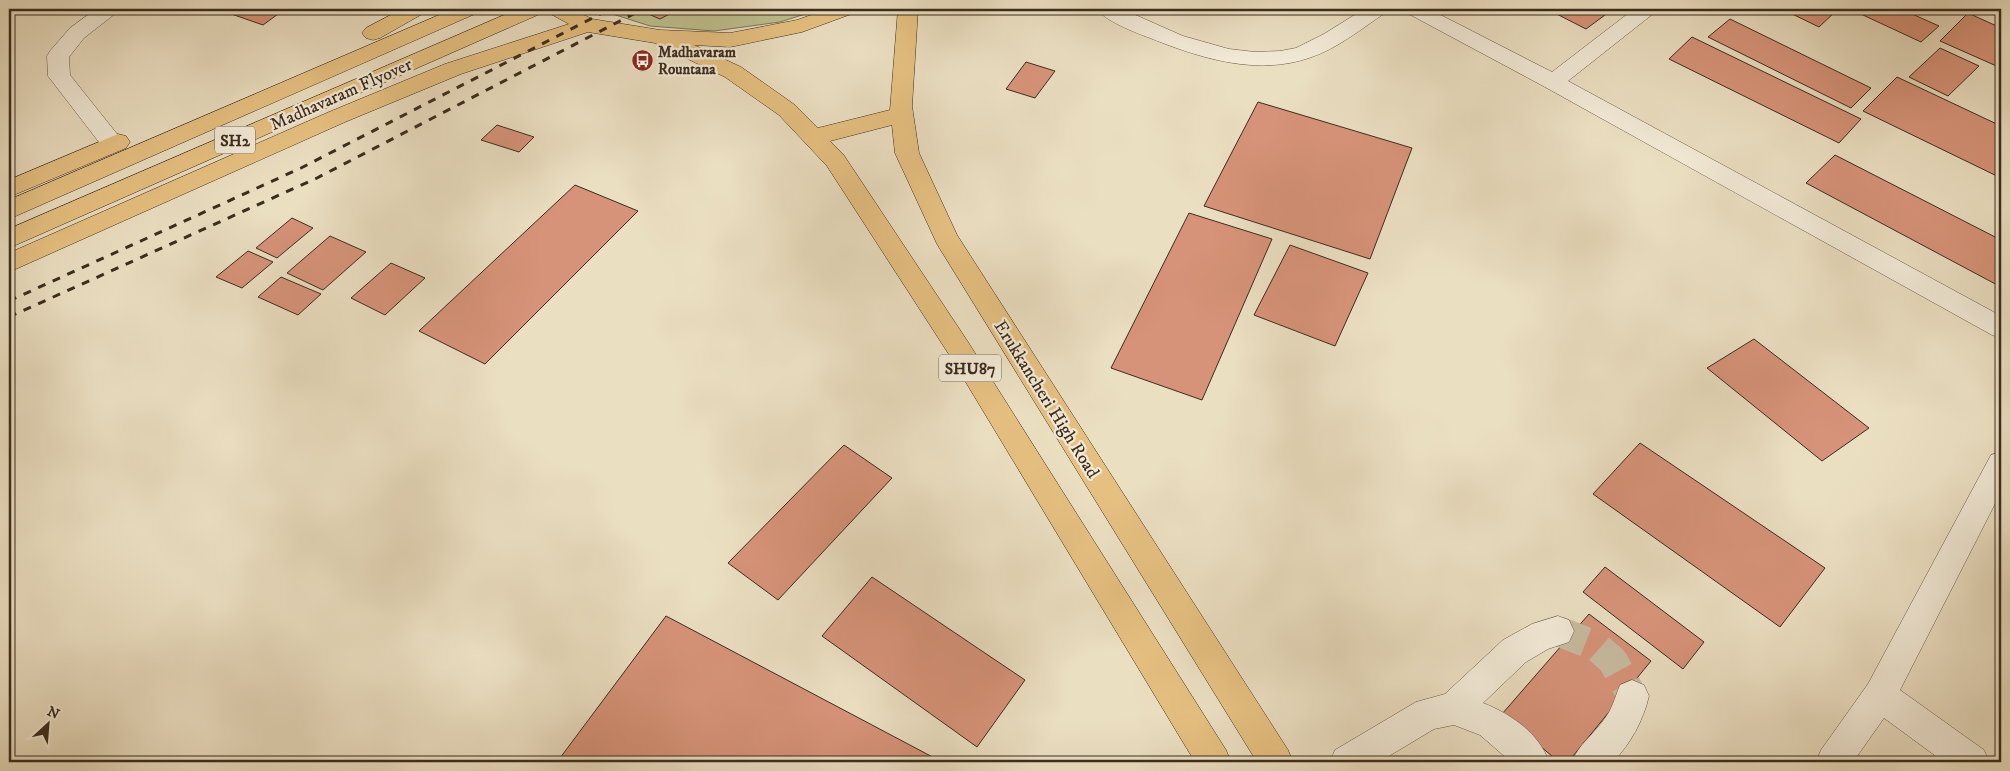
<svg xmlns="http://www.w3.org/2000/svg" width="2010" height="771" font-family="'IM FELL DW Pica',serif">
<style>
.green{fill:#bec08f;stroke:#7c7656}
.building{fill:#d79379;stroke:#3b2c1e}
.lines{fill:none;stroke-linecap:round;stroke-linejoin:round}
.minor-tunnel{stroke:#c8bba1;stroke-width:30;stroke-dasharray:30 15;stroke-linecap:butt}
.minor-casing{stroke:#675947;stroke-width:1}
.major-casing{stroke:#3b2c1e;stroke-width:1}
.minor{fill:#f2ead7;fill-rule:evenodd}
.major{fill:#e6c081;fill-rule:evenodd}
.rail{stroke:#3b2c1e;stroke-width:3;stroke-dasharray:8 8;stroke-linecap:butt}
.labels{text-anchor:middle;stroke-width:4.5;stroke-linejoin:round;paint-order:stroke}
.far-poi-label{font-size:15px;font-weight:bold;fill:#3b2c1e;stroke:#f2ead7;text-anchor:start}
.shield{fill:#f2ead7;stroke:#726556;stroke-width:1}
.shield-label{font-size:16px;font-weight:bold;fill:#3b2c1e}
.street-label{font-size:18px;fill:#3b2c1e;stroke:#f2ead7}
</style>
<rect width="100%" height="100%" fill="#ebdfc2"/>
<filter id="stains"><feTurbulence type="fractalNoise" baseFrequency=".004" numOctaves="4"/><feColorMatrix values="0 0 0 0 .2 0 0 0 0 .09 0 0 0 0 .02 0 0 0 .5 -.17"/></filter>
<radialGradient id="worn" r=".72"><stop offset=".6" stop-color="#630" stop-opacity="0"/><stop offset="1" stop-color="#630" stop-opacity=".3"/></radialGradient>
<path class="green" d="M 597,9 L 821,9 L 780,22 L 714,31 L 650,26 Z"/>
<g class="building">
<path d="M 217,9 L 285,9 L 263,25 Z"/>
<path d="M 637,9 L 679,9 L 660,19 Z"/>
<path d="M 1547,9 L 1593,9 L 1605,15 L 1586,29 Z"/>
<path d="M 1789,9 L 1830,9 L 1836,11 L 1819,27 L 1786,11 Z"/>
<path d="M 1850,9 L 1901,9 L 1939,26 L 1921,42 Z"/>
<path d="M 1968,13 L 2001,28 L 2001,68 L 1940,41 Z"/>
<path d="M 1730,19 L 1871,88 L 1851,108 L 1708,37 Z"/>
<path d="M 1692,37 L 1861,119 L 1839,143 L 1669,59 Z"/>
<path d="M 1940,48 L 1979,66 L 1948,96 L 1909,77 Z"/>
<path d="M 1026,62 L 1055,71 L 1035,98 L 1006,89 Z"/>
<path d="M 1897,77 L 2001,126 L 2001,178 L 1863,111 Z"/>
<path d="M 1258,102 L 1412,148 L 1370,259 L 1204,206 Z"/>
<path d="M 497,125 L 534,137 L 519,152 L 481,140 Z"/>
<path d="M 1835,155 L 2001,240 L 2001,287 L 1806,183 Z"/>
<path d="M 575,185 L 638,211 L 485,364 L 419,331 Z"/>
<path d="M 1189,213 L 1272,239 L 1202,400 L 1111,368 Z"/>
<path d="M 292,218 L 313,228 L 277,258 L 256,248 Z"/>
<path d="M 330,236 L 366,252 L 323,290 L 287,273 Z"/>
<path d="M 1290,245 L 1368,273 L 1335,346 L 1254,315 Z"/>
<path d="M 248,251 L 273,262 L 242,288 L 216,277 Z"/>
<path d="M 391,263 L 425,278 L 385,315 L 351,298 Z"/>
<path d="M 281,277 L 321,294 L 298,315 L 258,297 Z"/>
<path d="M 1754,339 L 1869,428 L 1822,461 L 1707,368 Z"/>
<path d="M 1640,443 L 1825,568 L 1780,627 L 1593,494 Z"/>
<path d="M 844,445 L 892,478 L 778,600 L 728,563 Z"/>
<path d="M 1605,567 L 1704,642 L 1683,669 L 1583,592 Z"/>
<path d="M 872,577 L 1025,680 L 977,747 L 822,636 Z"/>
<path d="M 1589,614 L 1651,661 L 1568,762 L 1559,762 L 1502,714 Z"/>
<path d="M 666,616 L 942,762 L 557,762 Z"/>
</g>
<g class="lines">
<path class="minor-tunnel" d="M 1558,631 L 1596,646 L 1613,661 L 1632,696"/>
<defs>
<g id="minor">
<path d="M 96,9 L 119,9 L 116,13 L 84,38 L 69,57 L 70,75 L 125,144 L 121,150 L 113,152 L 105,150 L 48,76 L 47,56 L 50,51 L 70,28 Z"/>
<path d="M 1097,9 L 1122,9 L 1183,36 L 1229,49 L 1255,52 L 1280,51 L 1296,48 L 1324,34 L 1364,9 L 1388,9 L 1385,13 C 1361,29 1337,49 1309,58 C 1256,76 1200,58 1150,38 C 1136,33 1103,20 1097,9 Z"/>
<path d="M 1404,9 L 1429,9 L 1552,72 L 1634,9 L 1657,9 L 1654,13 L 1568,81 L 2001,316 L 2001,338 L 1992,335 L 1545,87 L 1407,13 Z"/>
<path d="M 2001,452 L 2001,492 L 1900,690 L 1984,750 L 1989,762 L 1944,762 L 1884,718 L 1853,762 L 1816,762 L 1821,750 L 1868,684 L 1991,455 Z"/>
<path d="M 1558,616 L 1569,620 L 1574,631 L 1569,642 L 1548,649 L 1526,662 L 1483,703 C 1511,714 1539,733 1549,762 L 1511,762 L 1480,735 L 1454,725 L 1434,729 L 1379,762 L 1330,762 L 1335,750 L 1416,702 L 1445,694 L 1503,640 L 1532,624 Z"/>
<path d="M 1632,680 L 1644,685 L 1649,696 C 1643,721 1631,743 1613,762 L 1572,762 C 1578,745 1593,735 1603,721 C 1612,710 1615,697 1620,685 Z"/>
</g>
<g id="major">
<path d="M 402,9 L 427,9 L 424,13 L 380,38 L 373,40 L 366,38 L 362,33 L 366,28 Z"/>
<path d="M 453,9 L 480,9 L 477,13 L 9,219 L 9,200 Z"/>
<path d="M 518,9 L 545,9 L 542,13 L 9,248 L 9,229 Z"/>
<path d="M 546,9 L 572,9 L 592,19 L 660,30 L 730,33 L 797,20 L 828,9 L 857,9 L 854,13 L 802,32 L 730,47 L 694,45 L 741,67 L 795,105 L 818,128 L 890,110 L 898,9 L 918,9 L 912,106 L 919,153 L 957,235 L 1288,750 L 1293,762 L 1257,762 L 937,244 L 895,153 L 892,125 L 830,141 L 843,154 L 968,342 L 1226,750 L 1231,762 L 1195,762 L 950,356 L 827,166 L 779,115 L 725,77 L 655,43 L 588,32 L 461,74 L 345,122 L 9,272 L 9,253 L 329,112 L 445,64 L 569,24 L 549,13 Z"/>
<path d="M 118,134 L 126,136 L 130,142 L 126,148 L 9,197 L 9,180 Z"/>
</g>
</defs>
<use href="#minor" class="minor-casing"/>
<use href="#major" class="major-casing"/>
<use href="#minor" class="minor"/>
<use href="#major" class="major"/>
<g class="rail">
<path d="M 9,301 L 301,168 L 610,9"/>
<path d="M 9,317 L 317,178 L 643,9"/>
</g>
</g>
<defs>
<symbol id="bus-disc" viewBox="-11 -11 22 22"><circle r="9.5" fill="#8f2418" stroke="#f2ead7"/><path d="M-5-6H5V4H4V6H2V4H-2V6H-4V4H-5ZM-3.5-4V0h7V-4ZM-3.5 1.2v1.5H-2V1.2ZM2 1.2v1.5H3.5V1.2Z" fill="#fff"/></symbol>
</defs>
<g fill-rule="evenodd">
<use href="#bus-disc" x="630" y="48" width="25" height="25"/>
</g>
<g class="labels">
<g class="far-poi-label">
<text x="658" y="57">Madhavaram<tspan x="658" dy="17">Rountana</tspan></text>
</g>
<g class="shield">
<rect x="215" y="126.5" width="40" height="27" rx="4"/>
<rect x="939" y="354.5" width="62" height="27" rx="4"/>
</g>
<g class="shield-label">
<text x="235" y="146">SH2</text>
<text x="970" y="374">SHU87</text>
</g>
<g class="street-label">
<text transform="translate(341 94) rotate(-24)" y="6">Madhavaram Flyover</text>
<text transform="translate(1047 399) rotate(58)" y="6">Erukkancheri High Road</text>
</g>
</g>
<rect width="2010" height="771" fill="none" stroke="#ebdfc2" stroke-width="30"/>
<rect x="10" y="10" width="1990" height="751" fill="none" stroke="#3b2c1e" stroke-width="2.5"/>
<rect x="15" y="15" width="1980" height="741" fill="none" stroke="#3b2c1e"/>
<g transform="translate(48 724) rotate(26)" stroke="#f2ead7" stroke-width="4" paint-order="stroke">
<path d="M0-4L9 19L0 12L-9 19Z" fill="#3b2c1e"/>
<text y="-8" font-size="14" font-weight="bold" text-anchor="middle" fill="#3b2c1e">N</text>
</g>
<rect width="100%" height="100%" filter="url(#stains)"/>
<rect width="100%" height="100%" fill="url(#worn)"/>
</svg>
